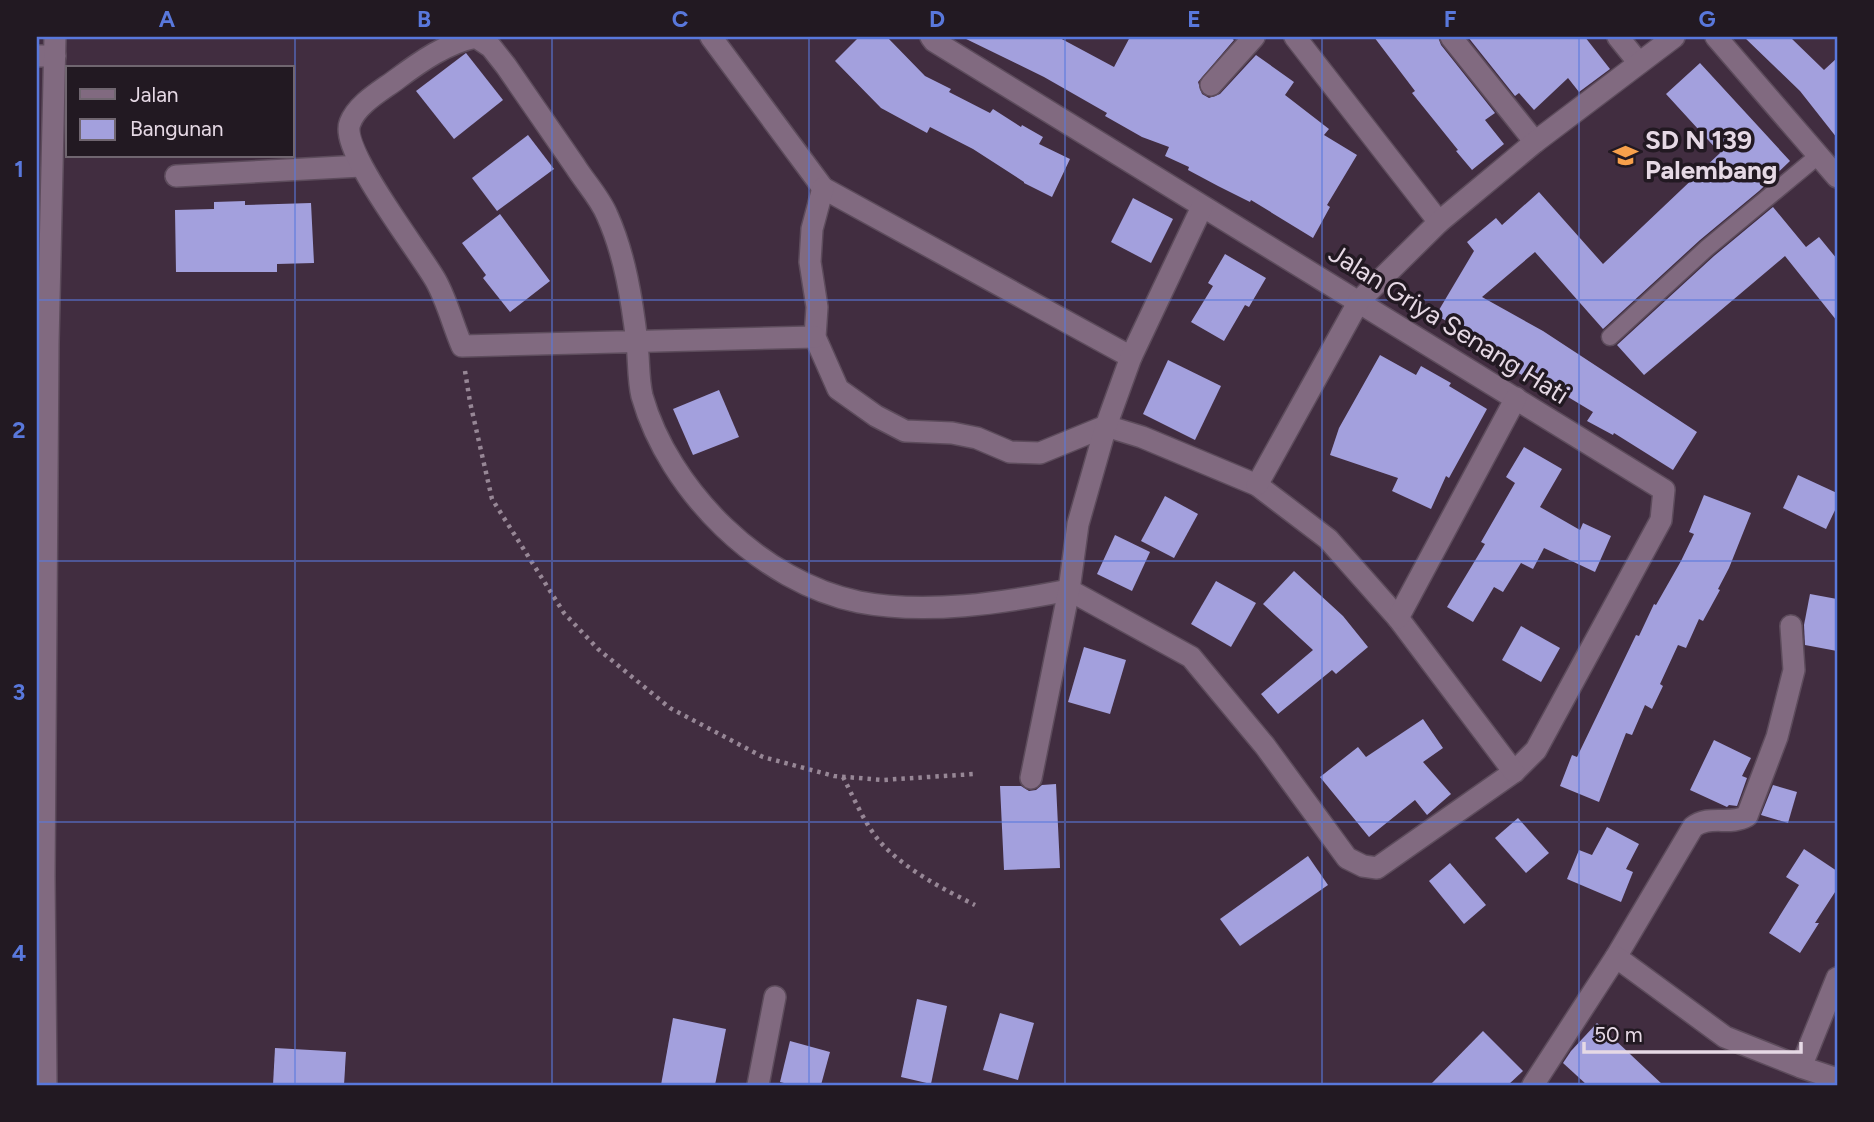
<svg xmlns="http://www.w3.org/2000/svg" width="1874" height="1122" font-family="Figtree,sans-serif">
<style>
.building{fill:#a3a0dd}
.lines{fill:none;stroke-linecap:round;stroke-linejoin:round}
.lane-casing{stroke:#5d4c5c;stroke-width:19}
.street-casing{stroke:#5d4c5c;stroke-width:24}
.secondary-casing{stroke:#5d4c5c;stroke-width:24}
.path{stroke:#978796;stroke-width:4.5;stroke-dasharray:3.5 5;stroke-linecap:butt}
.lane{stroke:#816a80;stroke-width:16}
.street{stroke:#816a80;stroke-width:21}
.secondary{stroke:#816a80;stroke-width:21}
.grid{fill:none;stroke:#5978dc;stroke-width:2;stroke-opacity:0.55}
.labels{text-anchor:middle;stroke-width:7;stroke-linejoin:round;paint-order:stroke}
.poi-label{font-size:26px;font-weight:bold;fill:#e6d9e5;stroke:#221922;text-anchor:start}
.street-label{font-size:26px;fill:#e6d9e5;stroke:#221922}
.neatline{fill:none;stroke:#5978dc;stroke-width:2.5}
.grid-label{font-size:23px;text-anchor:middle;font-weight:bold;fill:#5978dc}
</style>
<rect width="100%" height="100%" fill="#412d40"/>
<g class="building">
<path d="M 859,37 L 887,37 L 925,76 L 951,89 L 949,92 L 990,113 L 993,109 L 1021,127 L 1022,125 L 1043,137 L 1039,144 L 1070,159 L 1052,197 L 1024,183 L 1024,182 L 973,149 L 930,127 L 927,133 L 881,108 L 835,61 Z"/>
<path d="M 962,37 L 1058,37 L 1114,67 L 1130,37 L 1230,37 L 1234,40 L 1198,82 L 1202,94 L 1209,98 L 1220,94 L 1256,55 L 1294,82 L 1285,95 L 1329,129 L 1324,135 L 1357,155 L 1327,205 L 1330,207 L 1313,238 L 1251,200 L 1250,202 L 1218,186 L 1188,170 L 1189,167 L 1165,156 L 1169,147 L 1142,137 L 1105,116 L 1107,113 L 1044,77 Z"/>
<path d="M 1374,37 L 1438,37 L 1441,45 L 1495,113 L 1485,120 L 1504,144 L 1472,170 L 1456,151 L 1458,150 L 1412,93 L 1415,91 Z"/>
<path d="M 1468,37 L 1585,37 L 1610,69 L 1579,92 L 1568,78 L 1534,110 L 1519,93 L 1515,96 Z"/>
<path d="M 1744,37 L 1790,37 L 1824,70 L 1837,58 L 1837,138 L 1800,91 Z"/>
<path d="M 466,53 L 503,100 L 454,139 L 416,91 Z"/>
<path d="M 1700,63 L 1790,161 L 1759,191 L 1700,240 L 1603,329 L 1535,252 L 1482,297 L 1543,331 L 1697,432 L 1673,470 L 1614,433 L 1613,435 L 1587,421 L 1593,412 L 1553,388 L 1551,390 L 1523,373 L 1522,375 L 1499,362 L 1503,354 L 1436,315 L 1474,251 L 1467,242 L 1496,218 L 1502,225 L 1539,192 L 1603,264 L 1720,153 L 1666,94 Z"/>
<path d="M 528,135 L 554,169 L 497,211 L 472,178 Z"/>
<path d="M 1133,198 L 1173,219 L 1151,263 L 1111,242 Z"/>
<path d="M 245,201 L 245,205 L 311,203 L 314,263 L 277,264 L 277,272 L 176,272 L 175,210 L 214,209 L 214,202 Z"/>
<path d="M 1773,207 L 1806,247 L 1819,237 L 1837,259 L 1837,321 L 1785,256 L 1644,375 L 1617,345 L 1714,256 Z"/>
<path d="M 500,214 L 550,281 L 510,312 L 483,278 L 486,275 L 462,243 Z"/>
<path d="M 1225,254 L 1266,278 L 1249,307 L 1245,305 L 1224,341 L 1191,322 L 1213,286 L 1208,283 Z"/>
<path d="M 1380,355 L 1416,375 L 1421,366 L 1451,383 L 1449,386 L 1487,409 L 1449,478 L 1446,476 L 1431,509 L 1392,491 L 1398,478 L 1330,455 L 1339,428 Z"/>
<path d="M 1168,360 L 1221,386 L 1195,440 L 1143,414 Z"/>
<path d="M 719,390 L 739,437 L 693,455 L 673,409 Z"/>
<path d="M 1524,447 L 1562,469 L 1540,507 L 1580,530 L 1583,523 L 1611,536 L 1595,572 L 1544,548 L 1533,569 L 1521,563 L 1503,592 L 1494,587 L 1473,622 L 1447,607 L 1485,544 L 1481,542 L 1515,483 L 1506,477 Z"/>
<path d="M 1798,475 L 1837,493 L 1837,506 L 1826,529 L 1783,508 Z"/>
<path d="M 1704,495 L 1751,513 L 1729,568 L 1718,589 L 1720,590 L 1703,621 L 1699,619 L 1686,648 L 1678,645 L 1660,684 L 1663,686 L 1652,709 L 1645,705 L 1632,735 L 1626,733 L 1599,802 L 1560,786 L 1572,755 L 1577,757 L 1636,635 L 1639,636 L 1654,604 L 1656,605 L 1681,561 L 1694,534 L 1689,532 Z"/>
<path d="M 1165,496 L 1198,514 L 1174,558 L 1141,541 Z"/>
<path d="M 1115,535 L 1150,552 L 1132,591 L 1097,574 Z"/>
<path d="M 1294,571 L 1343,616 L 1368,647 L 1336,674 L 1332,670 L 1278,714 L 1261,694 L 1313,650 L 1263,604 Z"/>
<path d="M 1216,581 L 1256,603 L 1231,647 L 1191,624 Z"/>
<path d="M 1810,594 L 1837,599 L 1837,651 L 1805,645 L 1804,625 Z"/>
<path d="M 1521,626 L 1560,648 L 1541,682 L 1502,660 Z"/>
<path d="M 1084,647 L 1126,660 L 1110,714 L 1068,702 Z"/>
<path d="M 1423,719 L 1443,748 L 1423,762 L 1451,794 L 1427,815 L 1415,800 L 1369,837 L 1320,777 L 1358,747 L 1366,757 Z"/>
<path d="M 1714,740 L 1751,758 L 1742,776 L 1747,778 L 1737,806 L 1729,805 L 1727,807 L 1690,790 Z"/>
<path d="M 1056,784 L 1060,868 L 1004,870 L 1000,786 L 1021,786 L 1029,791 L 1036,790 L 1042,785 Z"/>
<path d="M 1773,785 L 1797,792 L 1788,823 L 1761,815 Z"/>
<path d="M 1518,818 L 1549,853 L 1526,873 L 1495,838 Z"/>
<path d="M 1607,827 L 1639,844 L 1626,869 L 1633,872 L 1621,902 L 1567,879 L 1579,850 L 1592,855 Z"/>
<path d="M 1804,849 L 1837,871 L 1837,889 L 1815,923 L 1819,923 L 1800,953 L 1769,933 L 1799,885 L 1786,877 Z"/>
<path d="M 1308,856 L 1328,885 L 1240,946 L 1220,919 Z"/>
<path d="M 1450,863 L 1486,905 L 1464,924 L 1429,881 Z"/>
<path d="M 917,999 L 947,1006 L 931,1084 L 901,1077 Z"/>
<path d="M 1000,1013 L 1034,1023 L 1018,1080 L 983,1070 Z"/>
<path d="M 673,1018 L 726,1029 L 715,1085 L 661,1085 Z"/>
<path d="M 1597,1023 L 1663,1085 L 1587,1085 L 1563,1063 L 1571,1051 Z"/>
<path d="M 1483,1031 L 1523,1071 L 1508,1085 L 1430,1085 Z"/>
<path d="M 790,1041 L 830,1052 L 821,1085 L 792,1085 L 780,1082 Z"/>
<path d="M 275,1048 L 346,1052 L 344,1085 L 273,1085 Z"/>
</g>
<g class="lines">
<defs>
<path id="lane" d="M 1610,337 L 1707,248 L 1819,155"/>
<g id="street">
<path d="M 711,37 L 823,188 L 1131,357"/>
<path d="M 931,37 L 934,41 C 1177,192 1422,339 1664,490 L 1661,520 L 1536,750 L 1514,772 L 1377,868 L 1363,866 L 1347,858 L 1265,746 L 1191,657 L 1069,590"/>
<path d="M 1295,37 L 1439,222"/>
<path d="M 1451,37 L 1535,142"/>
<path d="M 1618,37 L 1639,63"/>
<path d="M 1716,37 L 1837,177"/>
<path d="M 37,56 L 55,56"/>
<path d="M 1211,85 L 1254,37"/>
<path d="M 176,176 L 361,166"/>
<path d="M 823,188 L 812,229 L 810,262 L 817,307 L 815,337 L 838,389 L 876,416 L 905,431 L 952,433 L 977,438 L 1010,452 L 1040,453 L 1106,426"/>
<path d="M 815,337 L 462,346 C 453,325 447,301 436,281 C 420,252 339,150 350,123 C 357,104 381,91 397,79 C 421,61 447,43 476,37 L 491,47 L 506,66 C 529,99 552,133 575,166 C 585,182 600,198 607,215 C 625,255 632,300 637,343 C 639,360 638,379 642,396 C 669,491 761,582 859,602 C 926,615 1003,603 1069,590"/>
<path d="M 1106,426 L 1142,437 L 1257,485 L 1328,539 L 1398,618 L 1514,772"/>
<path d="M 1257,485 L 1359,301 L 1439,222 L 1535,142 L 1674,37"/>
<path d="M 1398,618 L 1516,398"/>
<path d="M 1031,778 L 1069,590 L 1078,524 L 1106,426 L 1131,357 L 1202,207"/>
<path d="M 1616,957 L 1693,827 C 1709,814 1730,826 1747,816 L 1777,737 L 1794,670 L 1791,626"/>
<path d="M 1801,1067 L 1837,978"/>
<path d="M 758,1085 L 775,997"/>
<path d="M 1533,1085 L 1616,957 L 1725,1037 L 1801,1067 L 1837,1079"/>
</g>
<path id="secondary" d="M 46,1085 L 44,877 L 48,343 L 55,37"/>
</defs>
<use href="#lane" class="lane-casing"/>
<use href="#street" class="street-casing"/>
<use href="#secondary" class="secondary-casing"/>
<g class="path">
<path d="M 465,371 L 470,402 L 492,499 L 564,613 L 598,649 L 670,708 L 763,757 L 834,776 L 883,780 L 974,774"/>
<path d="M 843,777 C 854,798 865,825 881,843 C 906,870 943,889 975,905"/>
</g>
<use href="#lane" class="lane"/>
<use href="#street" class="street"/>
<use href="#secondary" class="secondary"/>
</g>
<path class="grid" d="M 295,37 L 295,1085M 552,37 L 552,1085M 809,37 L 809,1085M 1065,37 L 1065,1085M 1322,37 L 1322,1085M 1579,37 L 1579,1085M 37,300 L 1837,300M 37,561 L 1837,561M 37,822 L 1837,822"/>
<defs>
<symbol id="school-bare" viewBox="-9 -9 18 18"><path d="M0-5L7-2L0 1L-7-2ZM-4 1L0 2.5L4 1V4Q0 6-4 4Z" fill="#f8a04b" stroke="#221922" stroke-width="2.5" paint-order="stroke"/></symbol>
</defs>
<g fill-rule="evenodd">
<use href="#school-bare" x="1608" y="138" width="35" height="35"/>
</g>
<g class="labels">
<g class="poi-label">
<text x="1645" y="149">SD N 139<tspan x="1645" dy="30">Palembang</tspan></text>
</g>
<g class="street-label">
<text transform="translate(1449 324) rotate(32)" y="9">Jalan Griya Senang Hati</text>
</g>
</g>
<rect width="1874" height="1122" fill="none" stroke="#221922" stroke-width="77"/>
<rect x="66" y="66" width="228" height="91" fill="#221922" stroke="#706670" stroke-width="2"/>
<rect x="80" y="89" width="35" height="10" fill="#816a80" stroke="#706670" stroke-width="2"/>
<text x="130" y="102" font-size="21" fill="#e6d9e5">Jalan</text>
<rect x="80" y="119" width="35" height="21" fill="#a3a0dd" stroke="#706670" stroke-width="2"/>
<text x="130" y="136" font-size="21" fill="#e6d9e5">Bangunan</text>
<path d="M1584 1042v10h217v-10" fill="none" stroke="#e6d9e5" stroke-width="3.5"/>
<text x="1594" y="1042" font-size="21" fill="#e6d9e5" stroke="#221922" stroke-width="5" paint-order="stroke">50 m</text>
<rect x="38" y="38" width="1798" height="1046" class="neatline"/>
<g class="grid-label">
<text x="167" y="27">A</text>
<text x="424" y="27">B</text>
<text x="680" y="27">C</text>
<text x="937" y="27">D</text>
<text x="1194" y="27">E</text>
<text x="1450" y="27">F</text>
<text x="1707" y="27">G</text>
<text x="19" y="177">1</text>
<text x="19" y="438">2</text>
<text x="19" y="700">3</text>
<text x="19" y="961">4</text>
</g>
</svg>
